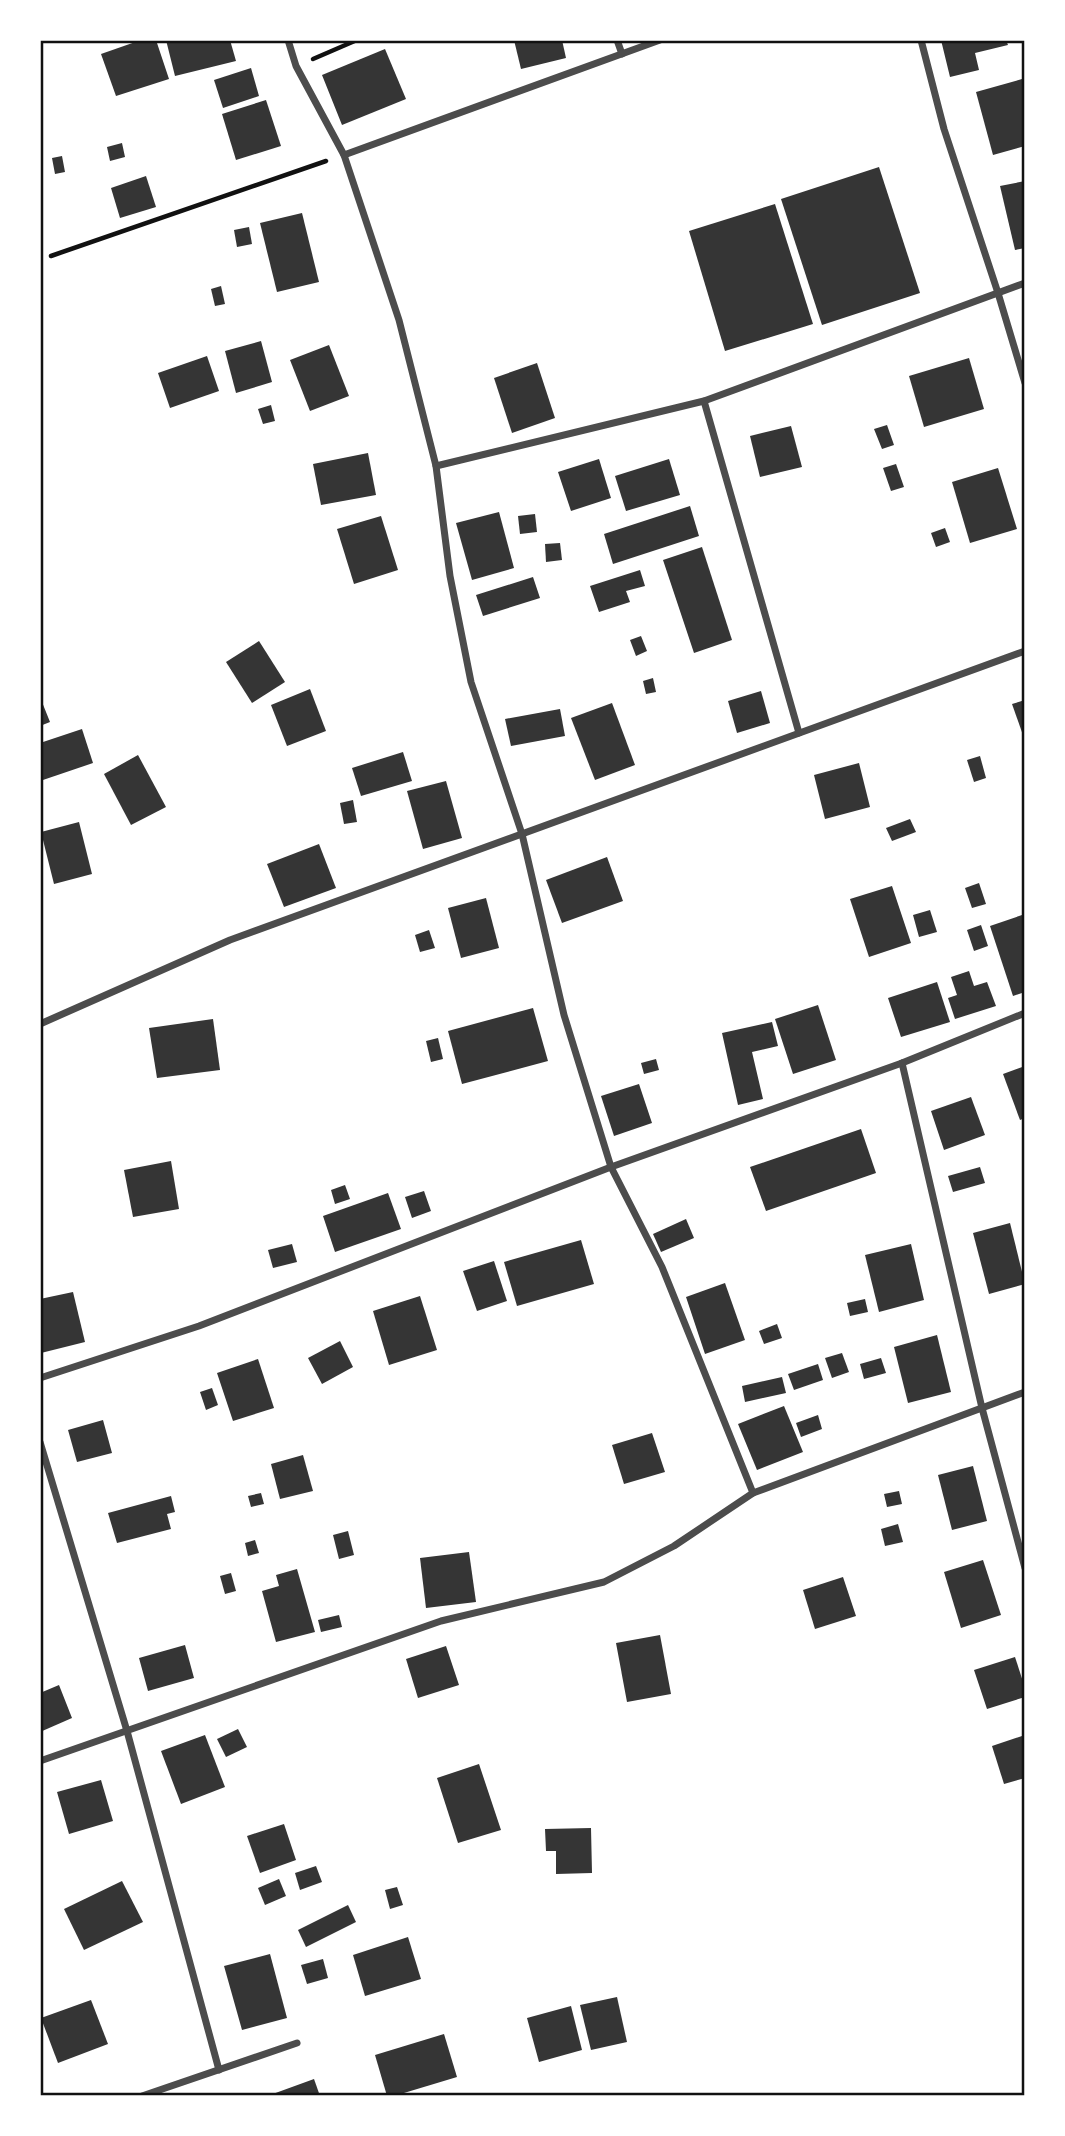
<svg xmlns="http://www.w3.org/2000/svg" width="1065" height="2136" font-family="Ubuntu,sans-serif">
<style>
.building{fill:#353535}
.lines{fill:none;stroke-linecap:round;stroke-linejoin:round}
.path{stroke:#111;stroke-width:4.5}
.minor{stroke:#4c4c4c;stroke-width:7}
.neatline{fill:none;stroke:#111;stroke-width:2.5}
</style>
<rect width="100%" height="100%" fill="#fff"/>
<g class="building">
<path d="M 141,40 L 156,40 L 169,79 L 116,96 L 101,54 Z"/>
<path d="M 166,40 L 230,40 L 236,61 L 175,76 Z"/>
<path d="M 514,40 L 562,40 L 566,58 L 521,69 Z"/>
<path d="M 941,40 L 1006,40 L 1008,45 L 975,53 L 979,70 L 950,77 Z"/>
<path d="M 385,49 L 406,99 L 342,125 L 322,75 Z"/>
<path d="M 251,68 L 259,96 L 223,108 L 214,80 Z"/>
<path d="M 1022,79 L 1025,88 L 1025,146 L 993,155 L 976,92 Z"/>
<path d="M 266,100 L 281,146 L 236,160 L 222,114 Z"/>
<path d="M 122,143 L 125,157 L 110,161 L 107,147 Z"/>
<path d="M 62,156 L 65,172 L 55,174 L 52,158 Z"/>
<path d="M 879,167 L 920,293 L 822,325 L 781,199 Z"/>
<path d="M 146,176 L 156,207 L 120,218 L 111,188 Z"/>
<path d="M 1025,181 L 1025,248 L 1015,250 L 1000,186 Z"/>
<path d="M 775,204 L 813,324 L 725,351 L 689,231 Z"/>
<path d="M 302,213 L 319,282 L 277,292 L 260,223 Z"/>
<path d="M 249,227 L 252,244 L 237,247 L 234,230 Z"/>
<path d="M 221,286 L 225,304 L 215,306 L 211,289 Z"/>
<path d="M 261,341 L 272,382 L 236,393 L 225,351 Z"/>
<path d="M 329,345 L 349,396 L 310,411 L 290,360 Z"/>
<path d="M 207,356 L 219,391 L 170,408 L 158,373 Z"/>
<path d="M 969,358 L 984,409 L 924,427 L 909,376 Z"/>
<path d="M 537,363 L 555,418 L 512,433 L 494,378 Z"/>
<path d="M 271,405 L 275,421 L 263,424 L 258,409 Z"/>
<path d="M 887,425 L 894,445 L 882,449 L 874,429 Z"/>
<path d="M 791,426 L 802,467 L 760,477 L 750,436 Z"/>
<path d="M 368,453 L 376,495 L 321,505 L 313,464 Z"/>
<path d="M 599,459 L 611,498 L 571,511 L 558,472 Z"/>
<path d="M 669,459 L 680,495 L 626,511 L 615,476 Z"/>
<path d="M 896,464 L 904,487 L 891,491 L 883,468 Z"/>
<path d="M 998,468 L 1017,529 L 970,543 L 952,482 Z"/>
<path d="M 690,506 L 699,536 L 613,564 L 604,534 Z"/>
<path d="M 499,512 L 514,568 L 472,580 L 456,523 Z"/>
<path d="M 535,514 L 537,532 L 520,534 L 518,516 Z"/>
<path d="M 381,516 L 398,570 L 354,584 L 337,529 Z"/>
<path d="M 945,528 L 950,542 L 936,547 L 931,533 Z"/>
<path d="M 560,543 L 562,560 L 546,562 L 545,544 Z"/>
<path d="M 702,547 L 732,640 L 694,653 L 663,560 Z"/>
<path d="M 640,570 L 645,586 L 626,591 L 630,602 L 599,612 L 590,586 Z"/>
<path d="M 533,577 L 540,598 L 483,616 L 476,595 Z"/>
<path d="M 641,636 L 647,651 L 636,656 L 630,640 Z"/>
<path d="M 259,641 L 285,682 L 252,703 L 226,662 Z"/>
<path d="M 653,678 L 656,692 L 646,694 L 643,681 Z"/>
<path d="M 310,689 L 326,731 L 287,746 L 271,705 Z"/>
<path d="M 761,691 L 770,723 L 737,733 L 728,701 Z"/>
<path d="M 40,697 L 50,722 L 40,726 Z"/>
<path d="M 1025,700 L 1025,738 L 1024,738 L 1012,704 Z"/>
<path d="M 612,703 L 635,765 L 595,780 L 571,718 Z"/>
<path d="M 560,709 L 565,736 L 511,746 L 505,719 Z"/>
<path d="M 82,729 L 93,763 L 40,781 L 40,743 Z"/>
<path d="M 403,752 L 412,781 L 361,796 L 352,768 Z"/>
<path d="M 138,755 L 166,807 L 131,825 L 104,774 Z"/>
<path d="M 980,756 L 986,778 L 974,782 L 967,760 Z"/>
<path d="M 859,763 L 870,807 L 825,819 L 814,775 Z"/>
<path d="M 446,781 L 462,838 L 423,849 L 407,791 Z"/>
<path d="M 353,800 L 357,822 L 344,824 L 340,803 Z"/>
<path d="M 910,819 L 916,832 L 892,841 L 886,828 Z"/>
<path d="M 79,822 L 92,874 L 54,884 L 41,832 Z"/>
<path d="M 319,844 L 336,888 L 284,907 L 267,864 Z"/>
<path d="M 607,857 L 623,901 L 562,923 L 546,880 Z"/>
<path d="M 979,883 L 986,904 L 972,908 L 965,888 Z"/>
<path d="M 892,886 L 911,943 L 869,957 L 850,899 Z"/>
<path d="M 486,898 L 499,948 L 461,958 L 448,908 Z"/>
<path d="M 930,910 L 937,932 L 919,937 L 913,915 Z"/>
<path d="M 1025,914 L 1025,992 L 1013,996 L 990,926 Z"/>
<path d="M 981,925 L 988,946 L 974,951 L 967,930 Z"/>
<path d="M 429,930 L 435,948 L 420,952 L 415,935 Z"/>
<path d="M 969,971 L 974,986 L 987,982 L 996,1006 L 955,1019 L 948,998 L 957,995 L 951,977 Z"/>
<path d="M 937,982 L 950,1022 L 901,1037 L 888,998 Z"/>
<path d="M 818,1005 L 836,1060 L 793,1074 L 775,1019 Z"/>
<path d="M 533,1008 L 548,1061 L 462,1084 L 448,1031 Z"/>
<path d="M 213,1019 L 220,1070 L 157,1078 L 149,1028 Z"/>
<path d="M 772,1022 L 778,1046 L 752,1052 L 763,1099 L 738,1105 L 722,1033 Z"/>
<path d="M 438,1038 L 443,1059 L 431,1062 L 426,1041 Z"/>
<path d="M 656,1059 L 659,1070 L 644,1074 L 641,1063 Z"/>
<path d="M 1025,1066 L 1025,1118 L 1020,1120 L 1003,1074 Z"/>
<path d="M 639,1084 L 652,1123 L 614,1136 L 601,1096 Z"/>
<path d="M 971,1097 L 985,1135 L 944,1150 L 931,1111 Z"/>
<path d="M 861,1129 L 876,1173 L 766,1211 L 750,1167 Z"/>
<path d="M 171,1161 L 179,1209 L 133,1217 L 124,1170 Z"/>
<path d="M 980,1167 L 985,1183 L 953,1192 L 948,1176 Z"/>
<path d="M 345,1185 L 350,1199 L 335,1204 L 331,1190 Z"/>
<path d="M 424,1191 L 431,1211 L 412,1218 L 405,1197 Z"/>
<path d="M 388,1193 L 401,1229 L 335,1252 L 323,1216 Z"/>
<path d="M 686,1219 L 694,1238 L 661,1252 L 653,1234 Z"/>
<path d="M 1010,1223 L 1025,1284 L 989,1294 L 973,1233 Z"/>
<path d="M 581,1240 L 594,1284 L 517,1306 L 504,1262 Z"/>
<path d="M 292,1244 L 297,1262 L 273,1268 L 268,1250 Z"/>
<path d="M 911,1244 L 924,1300 L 879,1312 L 865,1255 Z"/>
<path d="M 494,1261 L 507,1301 L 477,1311 L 463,1271 Z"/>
<path d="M 725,1283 L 745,1340 L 705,1354 L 686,1297 Z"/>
<path d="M 73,1292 L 85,1342 L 41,1353 L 40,1299 Z"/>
<path d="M 420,1296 L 437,1350 L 389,1365 L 373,1311 Z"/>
<path d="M 865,1299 L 868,1312 L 850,1316 L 847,1303 Z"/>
<path d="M 777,1324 L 782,1338 L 764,1344 L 759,1331 Z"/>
<path d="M 937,1335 L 951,1392 L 908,1403 L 894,1347 Z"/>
<path d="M 340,1341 L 353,1367 L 322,1384 L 308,1358 Z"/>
<path d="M 842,1353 L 849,1372 L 832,1378 L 825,1358 Z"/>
<path d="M 881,1358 L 886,1373 L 864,1379 L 860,1364 Z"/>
<path d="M 258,1359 L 274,1408 L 233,1421 L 217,1373 Z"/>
<path d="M 818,1364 L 823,1380 L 794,1390 L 788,1374 Z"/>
<path d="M 782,1377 L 786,1393 L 745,1402 L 742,1386 Z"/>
<path d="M 212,1388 L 218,1405 L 206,1410 L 200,1392 Z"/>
<path d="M 784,1406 L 803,1452 L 757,1470 L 738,1424 Z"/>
<path d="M 818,1415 L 822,1429 L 801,1437 L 796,1423 Z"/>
<path d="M 103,1420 L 112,1453 L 77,1462 L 68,1430 Z"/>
<path d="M 652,1433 L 665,1472 L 624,1484 L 612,1445 Z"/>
<path d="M 303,1455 L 313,1491 L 280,1499 L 271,1464 Z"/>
<path d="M 973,1466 L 987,1521 L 952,1530 L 938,1475 Z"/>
<path d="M 899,1491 L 902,1504 L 887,1507 L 884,1494 Z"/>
<path d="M 261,1493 L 264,1504 L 251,1507 L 248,1496 Z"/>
<path d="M 171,1496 L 175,1512 L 167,1514 L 171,1529 L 117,1543 L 108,1513 Z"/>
<path d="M 898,1524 L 903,1542 L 885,1546 L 881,1529 Z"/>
<path d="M 348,1531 L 354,1555 L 339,1559 L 333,1535 Z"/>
<path d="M 255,1540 L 259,1553 L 248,1556 L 245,1543 Z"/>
<path d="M 469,1552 L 476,1602 L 426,1608 L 420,1558 Z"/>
<path d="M 983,1560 L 1001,1615 L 961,1628 L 944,1572 Z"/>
<path d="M 297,1569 L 315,1632 L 276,1642 L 262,1591 L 279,1586 L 276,1575 Z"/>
<path d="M 231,1573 L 236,1591 L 225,1594 L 220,1576 Z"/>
<path d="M 843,1577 L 856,1616 L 815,1629 L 803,1590 Z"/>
<path d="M 339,1615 L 342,1627 L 321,1632 L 318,1620 Z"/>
<path d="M 660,1635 L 671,1694 L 627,1702 L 616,1643 Z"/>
<path d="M 185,1645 L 194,1678 L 148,1691 L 139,1658 Z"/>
<path d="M 446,1646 L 459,1685 L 418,1698 L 406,1659 Z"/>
<path d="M 1015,1657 L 1025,1688 L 1025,1697 L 987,1709 L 974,1670 Z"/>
<path d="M 59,1685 L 72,1718 L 40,1732 L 40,1693 Z"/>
<path d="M 238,1729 L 247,1747 L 226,1757 L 217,1739 Z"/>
<path d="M 205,1735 L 225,1787 L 181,1804 L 161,1751 Z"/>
<path d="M 1025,1735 L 1025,1778 L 1004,1784 L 992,1746 Z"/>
<path d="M 479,1764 L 501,1830 L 458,1843 L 437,1778 Z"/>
<path d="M 101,1780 L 113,1821 L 69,1834 L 57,1792 Z"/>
<path d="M 284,1824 L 296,1860 L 260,1873 L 247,1836 Z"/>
<path d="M 591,1828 L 592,1873 L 556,1874 L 556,1851 L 546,1851 L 545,1829 Z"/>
<path d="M 316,1866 L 322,1882 L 300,1890 L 295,1873 Z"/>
<path d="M 279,1879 L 286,1896 L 265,1905 L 258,1888 Z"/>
<path d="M 122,1881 L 143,1922 L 84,1950 L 64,1909 Z"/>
<path d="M 397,1887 L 403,1905 L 390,1909 L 385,1890 Z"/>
<path d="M 348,1905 L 356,1922 L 306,1947 L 298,1930 Z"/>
<path d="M 408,1937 L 421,1979 L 365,1996 L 353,1955 Z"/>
<path d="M 270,1954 L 287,2018 L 242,2030 L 224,1966 Z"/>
<path d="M 323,1959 L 328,1978 L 307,1984 L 301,1965 Z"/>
<path d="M 617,1997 L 627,2042 L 591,2050 L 580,2005 Z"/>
<path d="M 91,2000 L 108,2044 L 58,2063 L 41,2018 Z"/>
<path d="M 571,2006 L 582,2050 L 539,2062 L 527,2018 Z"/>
<path d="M 444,2034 L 457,2077 L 394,2096 L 387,2096 L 375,2055 Z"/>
<path d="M 314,2079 L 320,2096 L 270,2096 L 270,2095 Z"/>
</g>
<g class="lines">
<g class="path">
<path d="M 313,59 L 357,40"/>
<path d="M 51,256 L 326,161"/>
</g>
<g class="minor">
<path d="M 288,40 L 296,66 L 344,155 L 399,320 L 436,466 L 450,576 L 471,682 L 522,834 L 564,1015 L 611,1167 L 662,1267 L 753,1493"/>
<path d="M 617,40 L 622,54"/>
<path d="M 921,40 L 944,129 L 998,293 L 1025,383"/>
<path d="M 344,155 L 660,40"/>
<path d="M 704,401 L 799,733"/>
<path d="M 436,466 L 704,401 L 1025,283"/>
<path d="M 40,1024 L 230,940 L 1025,651"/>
<path d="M 902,1063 L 982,1408 L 1025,1568"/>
<path d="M 40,1378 L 199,1326 L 611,1167 L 902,1063 L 1025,1013"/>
<path d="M 40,1442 L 127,1731 L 219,2070"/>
<path d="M 40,1761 L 441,1621 L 604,1582 L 674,1546 L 753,1493 L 1025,1392"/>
<path d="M 142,2096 L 297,2043"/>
</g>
</g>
<rect width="1065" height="2136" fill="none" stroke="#ffffff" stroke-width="84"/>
<rect x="42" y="42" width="981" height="2052" class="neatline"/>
</svg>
